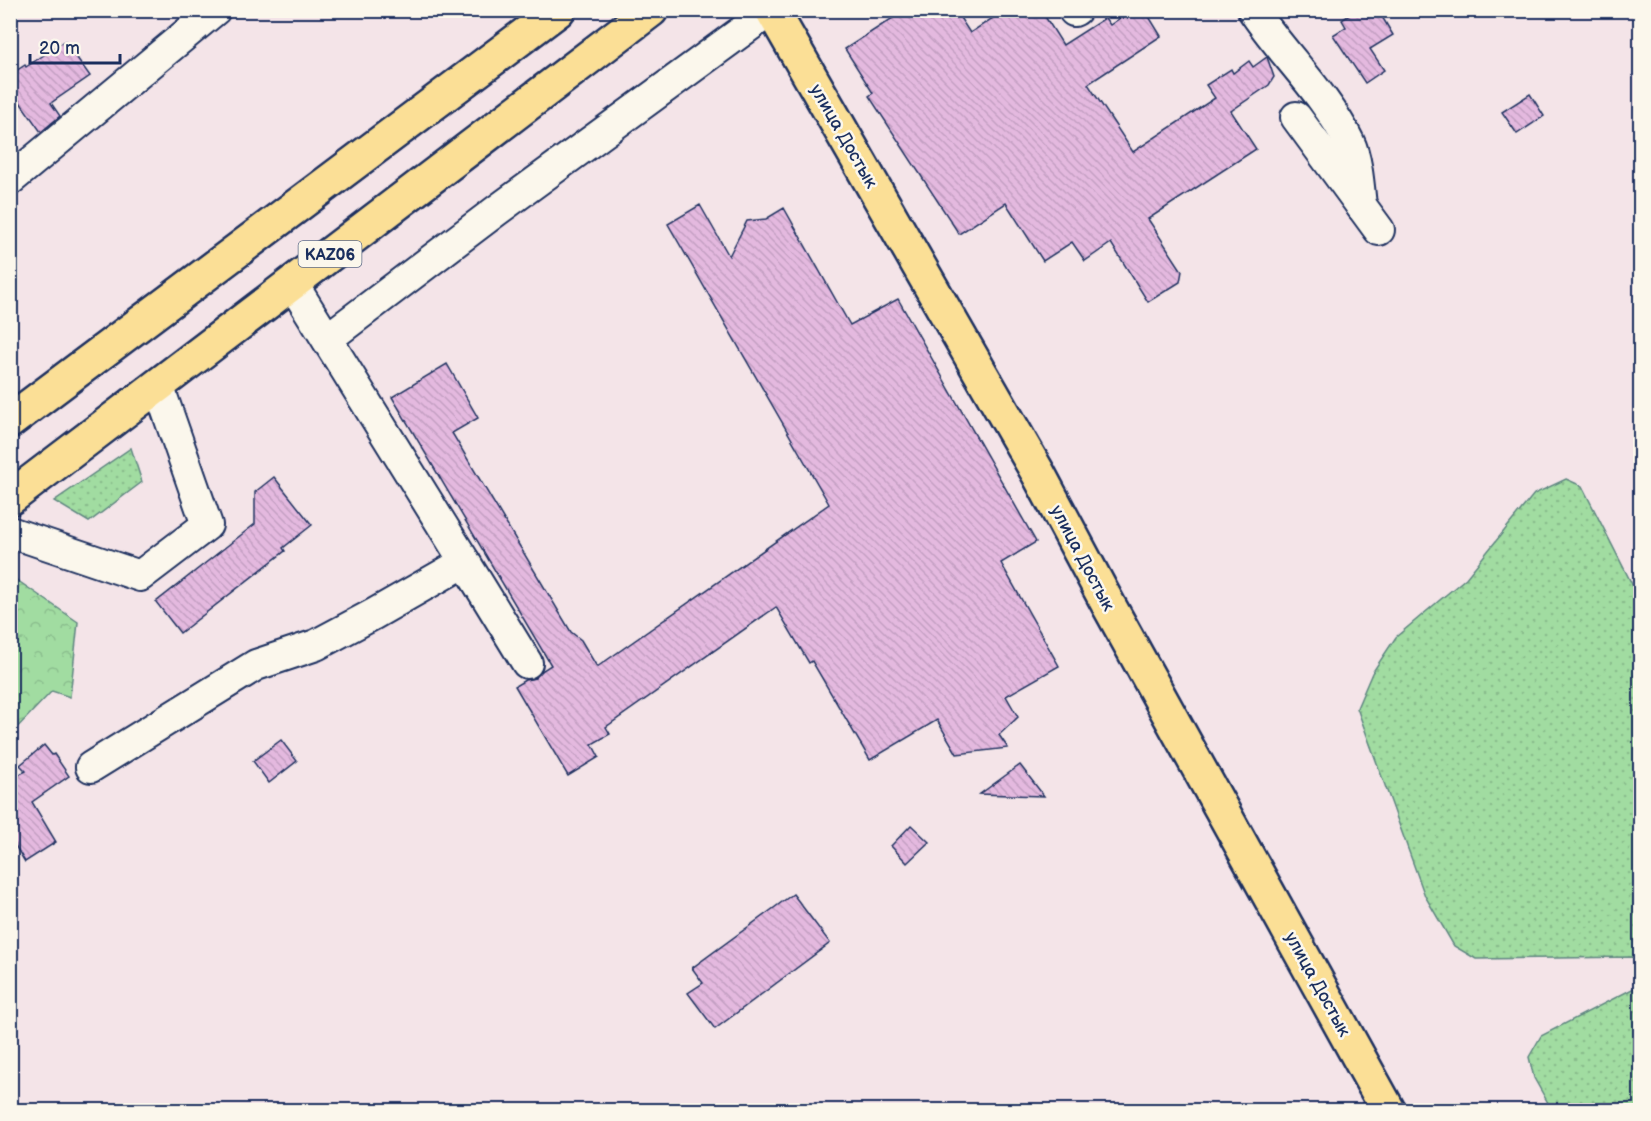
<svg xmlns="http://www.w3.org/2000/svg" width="1651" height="1121" font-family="'Balsamiq Sans',sans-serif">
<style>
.grass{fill:url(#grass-dots);stroke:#5e8680;stroke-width:1.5}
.forest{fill:url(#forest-crowns);stroke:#5e8680;stroke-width:1.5}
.building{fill:url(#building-back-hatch);stroke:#1b2f5e;stroke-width:1.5}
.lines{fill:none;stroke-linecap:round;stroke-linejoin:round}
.minor-casing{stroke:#1b2f5e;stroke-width:34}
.major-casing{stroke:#1b2f5e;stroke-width:38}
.highway-casing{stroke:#1b2f5e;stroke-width:38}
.minor{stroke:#fbf7ec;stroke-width:30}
.major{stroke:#fbdf96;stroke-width:33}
.highway{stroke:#fbdf96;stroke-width:33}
.labels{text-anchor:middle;stroke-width:5;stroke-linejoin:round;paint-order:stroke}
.shield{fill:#fbf7ec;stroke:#5e6b89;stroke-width:1.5}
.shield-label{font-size:16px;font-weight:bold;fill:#1b2f5e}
.street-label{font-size:18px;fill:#1b2f5e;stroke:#fbf7ec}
</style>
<defs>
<pattern id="grass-dots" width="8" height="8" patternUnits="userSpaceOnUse" patternTransform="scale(1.5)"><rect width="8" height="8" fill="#a1dca1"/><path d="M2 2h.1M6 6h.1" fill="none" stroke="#8abd8d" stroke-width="1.8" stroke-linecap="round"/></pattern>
<pattern id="forest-crowns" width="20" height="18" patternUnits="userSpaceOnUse" patternTransform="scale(1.5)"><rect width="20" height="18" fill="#a1dca1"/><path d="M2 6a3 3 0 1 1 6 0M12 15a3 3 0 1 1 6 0" fill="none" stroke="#8abd8d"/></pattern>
<pattern id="building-back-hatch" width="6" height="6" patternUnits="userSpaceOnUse" patternTransform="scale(1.5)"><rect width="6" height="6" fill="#e4b9df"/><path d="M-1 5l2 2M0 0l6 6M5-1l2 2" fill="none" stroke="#c39fc2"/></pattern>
</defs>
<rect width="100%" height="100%" fill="#f4e4e8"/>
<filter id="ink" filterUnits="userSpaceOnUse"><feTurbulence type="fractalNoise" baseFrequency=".0167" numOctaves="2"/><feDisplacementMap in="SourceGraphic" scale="12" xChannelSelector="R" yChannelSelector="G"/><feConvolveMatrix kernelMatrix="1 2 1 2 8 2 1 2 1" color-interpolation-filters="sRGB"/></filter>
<g filter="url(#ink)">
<g class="grass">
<path d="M 131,448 L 142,482 L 89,522 L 54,501 Z"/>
<path d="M 1566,479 L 1582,486 L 1640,600 L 1640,959 L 1635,957 L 1476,959 L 1454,946 L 1425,896 L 1357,708 L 1372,673 L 1396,637 L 1466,578 L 1534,494 Z"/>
<path d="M 1640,985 L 1640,1110 L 1552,1110 L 1534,1078 L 1529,1057 L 1541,1036 Z"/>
</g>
<path class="forest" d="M 11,576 L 78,622 L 70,697 L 52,691 L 11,734 Z"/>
<g class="building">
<path d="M 905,10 L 955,10 L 970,33 L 1005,10 L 1041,10 L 1063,45 L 1105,18 L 1110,25 L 1132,10 L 1145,10 L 1161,36 L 1088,84 L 1133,152 L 1215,98 L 1206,85 L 1231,69 L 1233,73 L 1249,61 L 1253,67 L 1267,57 L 1274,77 L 1269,85 L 1231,111 L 1256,149 L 1148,219 L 1182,271 L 1180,282 L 1148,302 L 1111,243 L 1085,261 L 1072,242 L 1043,261 L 1006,203 L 959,234 L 869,96 L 873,93 L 845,49 Z"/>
<path d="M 1357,10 L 1378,10 L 1393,35 L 1370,49 L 1384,70 L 1365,83 L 1333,35 L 1346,27 L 1342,20 Z"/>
<path d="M 65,41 L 90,76 L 51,103 L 60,116 L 41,132 L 10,88 L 10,75 L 25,65 L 26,67 Z"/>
<path d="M 1530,94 L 1544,116 L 1517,134 L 1502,112 Z"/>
<path d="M 700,205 L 729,256 L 747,221 L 766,219 L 784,208 L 850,325 L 898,299 L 1036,542 L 1001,563 L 1059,666 L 1006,696 L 1018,717 L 999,735 L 1008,748 L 957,754 L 937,720 L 870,760 L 812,661 L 809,663 L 776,607 L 606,727 L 610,734 L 592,744 L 599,757 L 568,776 L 515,686 L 525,680 L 535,678 L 543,670 L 551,665 L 392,397 L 447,364 L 478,418 L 452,433 L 571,632 L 581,640 L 597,667 L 829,504 L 668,224 Z"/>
<path d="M 274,477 L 312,525 L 283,548 L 285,551 L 180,633 L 156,602 L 255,524 L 255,492 Z"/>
<path d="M 281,740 L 297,761 L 269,783 L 253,761 Z"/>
<path d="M 44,745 L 52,755 L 54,754 L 69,776 L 32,802 L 56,842 L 25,862 L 10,837 L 10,767 L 16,776 L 26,771 L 20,765 Z"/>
<path d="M 1020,765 L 1044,796 L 980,794 Z"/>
<path d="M 911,825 L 929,842 L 907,863 L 891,846 Z"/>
<path d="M 793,894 L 830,943 L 715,1029 L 688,993 L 703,983 L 692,968 Z"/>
</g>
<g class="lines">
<defs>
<g id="minor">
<path d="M 1253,10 C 1283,55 1325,93 1349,142 C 1357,158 1359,187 1361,206"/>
<path d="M 1074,11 L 1076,10"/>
<path d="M 1296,117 L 1379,230"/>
<path d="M 10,180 L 215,10"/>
<path d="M 327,339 L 496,211 L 771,10"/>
<path d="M 10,532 L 140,576 L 207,525 L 158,385"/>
<path d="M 465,562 L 527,663"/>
<path d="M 91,767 L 256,665 L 316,645 L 374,614 L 465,562 L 292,283"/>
</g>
<path id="major" d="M 772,10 L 1038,473 L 1108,604 L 1388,1110"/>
<g id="highway">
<path d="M 10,421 L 558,10"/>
<path d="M 10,498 L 651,10"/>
</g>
</defs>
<use href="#minor" class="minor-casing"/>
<use href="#major" class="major-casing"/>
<use href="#highway" class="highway-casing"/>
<use href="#minor" class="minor"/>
<use href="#major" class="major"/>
<use href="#highway" class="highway"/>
</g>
</g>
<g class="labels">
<rect class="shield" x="298.5" y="241" width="63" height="26" rx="4.5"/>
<g class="shield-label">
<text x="330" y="260">KАZ06</text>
</g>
<g class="street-label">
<text transform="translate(844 136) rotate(60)" y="6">улица Достык</text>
<text transform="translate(1083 558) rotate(62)" y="6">улица Достык</text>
<text transform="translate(1318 984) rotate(61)" y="6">улица Достык</text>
</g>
</g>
<rect width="1651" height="1121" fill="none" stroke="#fbf7ec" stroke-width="36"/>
<rect x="18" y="18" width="1615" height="1085" fill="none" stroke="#1b2f5e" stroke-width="2" filter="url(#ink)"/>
<path d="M30 54v9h90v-9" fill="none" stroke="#1b2f5e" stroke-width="3"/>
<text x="39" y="54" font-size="18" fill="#1b2f5e" stroke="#fbf7ec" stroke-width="4.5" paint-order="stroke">20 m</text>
</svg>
